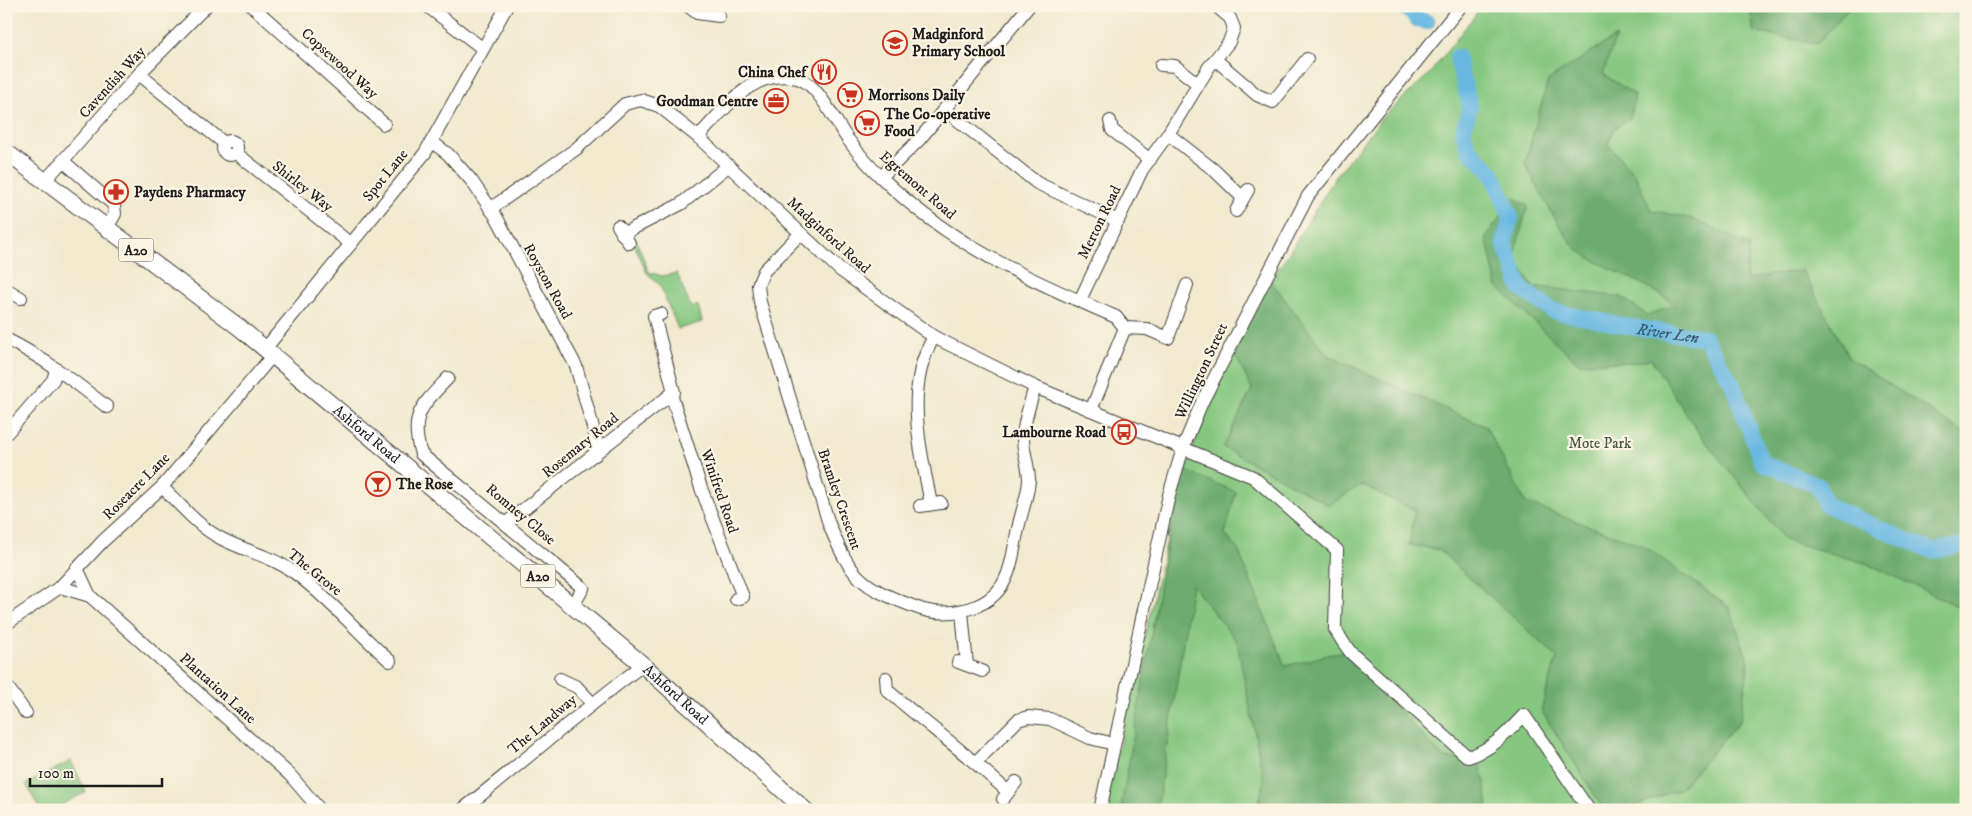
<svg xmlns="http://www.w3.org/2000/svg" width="1972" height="816" font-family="'IM FELL DW Pica',serif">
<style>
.green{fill:#86c780;stroke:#51724e}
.forest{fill:#6cac6e;stroke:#446445}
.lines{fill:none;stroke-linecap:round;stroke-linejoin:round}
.river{stroke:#67b8e2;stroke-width:16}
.minor-casing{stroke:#3c3b37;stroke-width:14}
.major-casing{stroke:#3c3b37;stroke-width:18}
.minor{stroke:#fff;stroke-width:12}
.major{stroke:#fff;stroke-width:16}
.labels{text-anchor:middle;stroke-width:4.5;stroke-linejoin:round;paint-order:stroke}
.shield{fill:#fcf5e5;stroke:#5f5d58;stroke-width:1}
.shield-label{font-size:14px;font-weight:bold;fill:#1c1c1c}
.poi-label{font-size:15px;font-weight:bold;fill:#1c1c1c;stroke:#fcf5e5;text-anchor:start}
.street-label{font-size:15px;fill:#1c1c1c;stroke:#fcf5e5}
.park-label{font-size:15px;fill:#41583f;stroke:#fcf5e5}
.water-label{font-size:16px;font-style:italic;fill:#3a5a6b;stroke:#fcf5e5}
</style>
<rect width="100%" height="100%" fill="#fcf5e5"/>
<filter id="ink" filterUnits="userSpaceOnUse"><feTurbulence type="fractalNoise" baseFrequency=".02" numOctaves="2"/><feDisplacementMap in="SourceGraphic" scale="10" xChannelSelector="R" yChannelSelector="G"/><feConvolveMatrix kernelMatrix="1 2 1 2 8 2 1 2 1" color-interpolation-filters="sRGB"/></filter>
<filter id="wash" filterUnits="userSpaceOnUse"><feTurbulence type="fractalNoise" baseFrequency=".0096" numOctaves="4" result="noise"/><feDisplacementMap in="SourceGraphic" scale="20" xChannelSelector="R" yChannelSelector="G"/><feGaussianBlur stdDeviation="1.12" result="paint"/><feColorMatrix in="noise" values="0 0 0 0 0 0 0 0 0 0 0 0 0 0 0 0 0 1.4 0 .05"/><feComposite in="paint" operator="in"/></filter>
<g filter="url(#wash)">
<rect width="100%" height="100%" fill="#f2e9cf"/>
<g class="green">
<path d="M 1482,6 L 1966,6 L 1966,810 L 1104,810 L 1172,518 L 1198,433 L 1215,389 L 1271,281 L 1337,175 L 1381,119 L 1430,73 Z"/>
<path d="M 634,235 L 649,272 L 662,276 L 677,273 L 691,308 L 698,305 L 702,322 L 678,329 L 660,285 L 647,273 L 631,237 Z"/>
<path d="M 71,761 L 86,792 L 51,810 L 40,810 L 26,784 Z"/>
</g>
<g class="forest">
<path d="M 1749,6 L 1851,6 L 1817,44 L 1754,32 Z"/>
<path d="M 1616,36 L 1603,74 L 1635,95 L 1630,118 L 1614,129 L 1608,144 L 1635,175 L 1651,210 L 1690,218 L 1750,246 L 1746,279 L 1802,270 L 1849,358 L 1966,434 L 1966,610 L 1868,564 L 1785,540 L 1698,432 L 1651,359 L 1636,362 L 1578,363 L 1497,287 L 1486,237 L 1514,198 L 1528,206 L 1514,255 L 1532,286 L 1622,297 L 1647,315 L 1675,305 C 1647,281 1609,272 1579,251 C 1565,241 1534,181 1525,163 L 1548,80 Z"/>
<path d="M 1271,281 L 1327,355 L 1486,427 L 1526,503 L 1644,546 L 1729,607 L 1749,663 L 1740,721 L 1680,789 L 1624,810 L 1604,810 L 1541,710 L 1557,657 L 1439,550 L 1409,545 L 1415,510 L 1361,485 L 1329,505 L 1223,447 L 1252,389 L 1233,351 Z"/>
<path d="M 1186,471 L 1236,492 L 1225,534 L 1238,550 L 1285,666 L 1343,651 L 1444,758 L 1479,761 L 1485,782 L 1488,810 L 1257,810 L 1264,781 L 1237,642 L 1192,585 L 1157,810 L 1127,810 L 1121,807 L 1173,510 Z"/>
</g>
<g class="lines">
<g class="river">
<path d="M 1404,6 L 1417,19 L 1427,22"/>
<path id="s1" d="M 1457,57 L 1470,106 L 1463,132 L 1469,150 L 1492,173 L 1511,217 L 1504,243 L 1521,289 L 1553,311 L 1630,327 L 1705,338 L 1732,383 L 1762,463 L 1818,485 L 1826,505 L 1932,551 L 1966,544"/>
</g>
</g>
</g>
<g filter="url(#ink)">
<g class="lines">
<defs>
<g id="minor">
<path d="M 252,6 L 384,124"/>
<path d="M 427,6 L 482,48"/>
<path d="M 688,6 L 697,13 L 719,16"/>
<path d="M 1216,60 L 1257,95 L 1273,102 L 1307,59"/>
<path d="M 1161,65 L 1175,66 L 1198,84"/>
<path d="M 139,74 L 224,143"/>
<path d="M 945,110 L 1037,183 L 1118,221"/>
<path d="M 1110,121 L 1112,130 L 1150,160"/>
<path d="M 1168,134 L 1214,170 L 1242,197"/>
<path d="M 698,137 C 725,109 753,67 797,78 C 818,83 834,121 847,138 C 857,152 869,166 882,178 C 950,245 1029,279 1116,317 L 1125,328"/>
<circle cx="230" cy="148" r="7"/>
<path d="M 432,142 L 448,154 L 471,180 L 497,218 L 576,366 L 597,442 L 595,455"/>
<path d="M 236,153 L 351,244"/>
<path d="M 63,161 L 114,205 L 115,214 L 107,228"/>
<path d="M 881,177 L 919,140 L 1029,6"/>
<path d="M 44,182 L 139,74 L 206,6"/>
<path d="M 490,209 L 576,149 L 625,104 L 641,100 L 659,106 L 698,137 L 840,270 L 934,337 L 1035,387 L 1253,477 L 1337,550 L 1335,629 L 1343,642 L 1351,653 L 1468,757 C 1493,749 1507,733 1524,715 L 1589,810"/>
<path d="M 1236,211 L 1248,190"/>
<path d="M 618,226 L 629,243"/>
<path d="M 622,234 L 681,204 L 728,166"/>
<path d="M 800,234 L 764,271 L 758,285 L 760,302 L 829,524 C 851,578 860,586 915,607 C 945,619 990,611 1005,580 C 1013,565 1014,545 1018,529 C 1021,513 1028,496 1029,480 C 1029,465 1022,450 1023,435 C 1025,418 1030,403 1035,387"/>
<path d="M 6,289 L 21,298"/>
<path d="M 1080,300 L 1142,170 L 1168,134 L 1209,67 L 1229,42 L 1234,28 L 1230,18 L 1216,6"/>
<path d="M 1125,328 L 1147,329 L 1168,338 L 1187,285"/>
<path d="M 6,339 C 44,358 74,381 107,407"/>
<path d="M 265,349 L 425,153 L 507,6"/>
<path d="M 448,378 C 422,406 409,415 421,454 L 583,588 L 573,606"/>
<path d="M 671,394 L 701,488 L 743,597 L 736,599"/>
<path d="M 1091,410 L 1125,328"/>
<path d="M 6,434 L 53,380 L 56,370"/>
<path d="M 162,487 C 181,505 198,527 222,539 C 247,552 272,556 295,573 C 329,598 358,633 390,661"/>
<path d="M 931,504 C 921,450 903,388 934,337"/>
<path d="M 920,506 L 941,503"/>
<path d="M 506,523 L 674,392 L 654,316 L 661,314"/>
<path d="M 77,568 L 90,596"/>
<path d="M 60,587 L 90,596 L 290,775 L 320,810"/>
<path d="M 962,612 L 967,665"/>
<path d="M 6,624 L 60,587 L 103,541 L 162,487 L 273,355"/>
<path d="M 958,662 L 982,671"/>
<path d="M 886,678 L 887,690 C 927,725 970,756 1008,792"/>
<path d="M 560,679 L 577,687 L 592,703"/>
<path d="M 6,685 L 26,713"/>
<path d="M 976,762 L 1018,720 L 1028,717 L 1050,719 L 1090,738 L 1114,744"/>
<path d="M 1003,799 L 1016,782"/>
<path d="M 462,810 C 523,762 581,711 643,665"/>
<path d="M 1100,810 L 1169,495 L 1183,448 L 1202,402 L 1308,196 L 1461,6"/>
</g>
<g id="major">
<path id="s2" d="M 6,152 L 240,328 L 643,665 L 805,810"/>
</g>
</defs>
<use href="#minor" class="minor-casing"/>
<use href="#major" class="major-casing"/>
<use href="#minor" class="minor"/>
<use href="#major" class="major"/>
</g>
</g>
<defs>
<symbol id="school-ring" viewBox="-11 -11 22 22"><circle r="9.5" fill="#fcf5e5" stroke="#c8321e" stroke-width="1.5"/><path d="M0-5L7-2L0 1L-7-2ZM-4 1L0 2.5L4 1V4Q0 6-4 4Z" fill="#c8321e"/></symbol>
<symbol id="restaurant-ring" viewBox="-11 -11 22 22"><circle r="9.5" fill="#fcf5e5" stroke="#c8321e" stroke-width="1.5"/><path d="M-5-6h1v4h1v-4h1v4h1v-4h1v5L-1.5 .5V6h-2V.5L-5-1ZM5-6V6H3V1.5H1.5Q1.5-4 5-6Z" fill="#c8321e"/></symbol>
<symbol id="supermarket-ring" viewBox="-11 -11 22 22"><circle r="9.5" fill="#fcf5e5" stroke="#c8321e" stroke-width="1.5"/><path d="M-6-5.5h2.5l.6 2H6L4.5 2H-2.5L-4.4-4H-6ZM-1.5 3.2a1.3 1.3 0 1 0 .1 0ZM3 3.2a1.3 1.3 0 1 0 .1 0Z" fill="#c8321e"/></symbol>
<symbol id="office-ring" viewBox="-11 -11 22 22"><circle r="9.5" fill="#fcf5e5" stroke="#c8321e" stroke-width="1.5"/><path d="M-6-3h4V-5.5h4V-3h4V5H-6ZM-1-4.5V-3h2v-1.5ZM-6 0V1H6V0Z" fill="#c8321e"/></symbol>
<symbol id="pharmacy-ring" viewBox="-11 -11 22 22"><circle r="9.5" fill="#fcf5e5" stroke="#c8321e" stroke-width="1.5"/><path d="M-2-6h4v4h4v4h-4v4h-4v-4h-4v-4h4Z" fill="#c8321e"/></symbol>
<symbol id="bus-ring" viewBox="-11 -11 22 22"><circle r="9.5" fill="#fcf5e5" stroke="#c8321e" stroke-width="1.5"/><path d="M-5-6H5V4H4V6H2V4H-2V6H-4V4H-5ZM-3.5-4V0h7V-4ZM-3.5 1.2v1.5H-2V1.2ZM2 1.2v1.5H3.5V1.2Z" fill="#c8321e"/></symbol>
<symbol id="bar-ring" viewBox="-11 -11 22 22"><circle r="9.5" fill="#fcf5e5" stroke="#c8321e" stroke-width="1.5"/><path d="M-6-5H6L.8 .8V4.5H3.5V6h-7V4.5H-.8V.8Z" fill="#c8321e"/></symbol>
</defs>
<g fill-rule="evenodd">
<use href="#school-ring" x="881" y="29" width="28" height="28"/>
<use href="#restaurant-ring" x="810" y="58" width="28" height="28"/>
<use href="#supermarket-ring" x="836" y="81" width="28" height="28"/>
<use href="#office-ring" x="762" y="87" width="28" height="28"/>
<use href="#supermarket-ring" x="853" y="109" width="28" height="28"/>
<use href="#pharmacy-ring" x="102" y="178" width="28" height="28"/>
<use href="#bus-ring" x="1110" y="418" width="28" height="28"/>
<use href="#bar-ring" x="364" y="470" width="28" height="28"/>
</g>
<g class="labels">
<g class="shield">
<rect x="118.5" y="238.5" width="35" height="23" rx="4"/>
<rect x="520.5" y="564.5" width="35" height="23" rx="4"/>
</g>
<g class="shield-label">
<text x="136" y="255">A20</text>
<text x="538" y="581">A20</text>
</g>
<g class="poi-label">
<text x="912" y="39">Madginford<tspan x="912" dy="17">Primary School</tspan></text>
<text x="806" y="77" text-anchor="end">China Chef</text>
<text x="868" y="100">Morrisons Daily</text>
<text x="758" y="106" text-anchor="end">Goodman Centre</text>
<text x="884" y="119">The Co-operative<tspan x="884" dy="17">Food</tspan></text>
<text x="134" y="197">Paydens Pharmacy</text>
<text x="1106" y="437" text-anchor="end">Lambourne Road</text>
<text x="396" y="489">The Rose</text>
</g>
<g class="street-label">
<text transform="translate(340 63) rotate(42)" y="5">Copsewood Way</text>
<text transform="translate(112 82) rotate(-48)" y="5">Cavendish Way</text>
<text transform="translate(385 175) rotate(-51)" y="5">Spot Lane</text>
<text transform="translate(918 185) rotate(41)" y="5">Egremont Road</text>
<text transform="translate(303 186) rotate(38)" y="5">Shirley Way</text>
<text transform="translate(1099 222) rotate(-64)" y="5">Merton Road</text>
<text transform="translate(829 235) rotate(42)" y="5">Madginford Road</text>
<text transform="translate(548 281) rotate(61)" y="5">Royston Road</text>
<text transform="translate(1201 371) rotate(-65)" y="5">Willington Street</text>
<text dy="5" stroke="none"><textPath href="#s2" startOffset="458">Ashford Road</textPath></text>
<text transform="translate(580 445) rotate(-39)" y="5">Rosemary Road</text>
<text transform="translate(136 486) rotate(-45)" y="5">Roseacre Lane</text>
<text transform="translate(720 491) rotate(71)" y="5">Winifred Road</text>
<text transform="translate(840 499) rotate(71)" y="5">Bramley Crescent</text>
<text transform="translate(521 514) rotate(40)" y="5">Romney Close</text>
<text transform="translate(315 572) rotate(39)" y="5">The Grove</text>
<text transform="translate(218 688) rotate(42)" y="5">Plantation Lane</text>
<text dy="5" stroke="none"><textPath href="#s2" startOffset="862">Ashford Road</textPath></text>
<text transform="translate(542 724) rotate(-40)" y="5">The Landway</text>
</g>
<g class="park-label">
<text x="1600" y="448">Mote Park</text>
</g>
<g class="water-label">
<text dy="6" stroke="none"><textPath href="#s1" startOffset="409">River Len</textPath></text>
</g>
</g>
<rect width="1972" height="816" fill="none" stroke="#fcf5e5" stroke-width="25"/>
<path d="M30 778v8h132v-8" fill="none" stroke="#1c1c1c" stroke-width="2.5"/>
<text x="38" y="778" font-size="15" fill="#1c1c1c" stroke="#fcf5e5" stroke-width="4" paint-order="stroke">100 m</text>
</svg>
